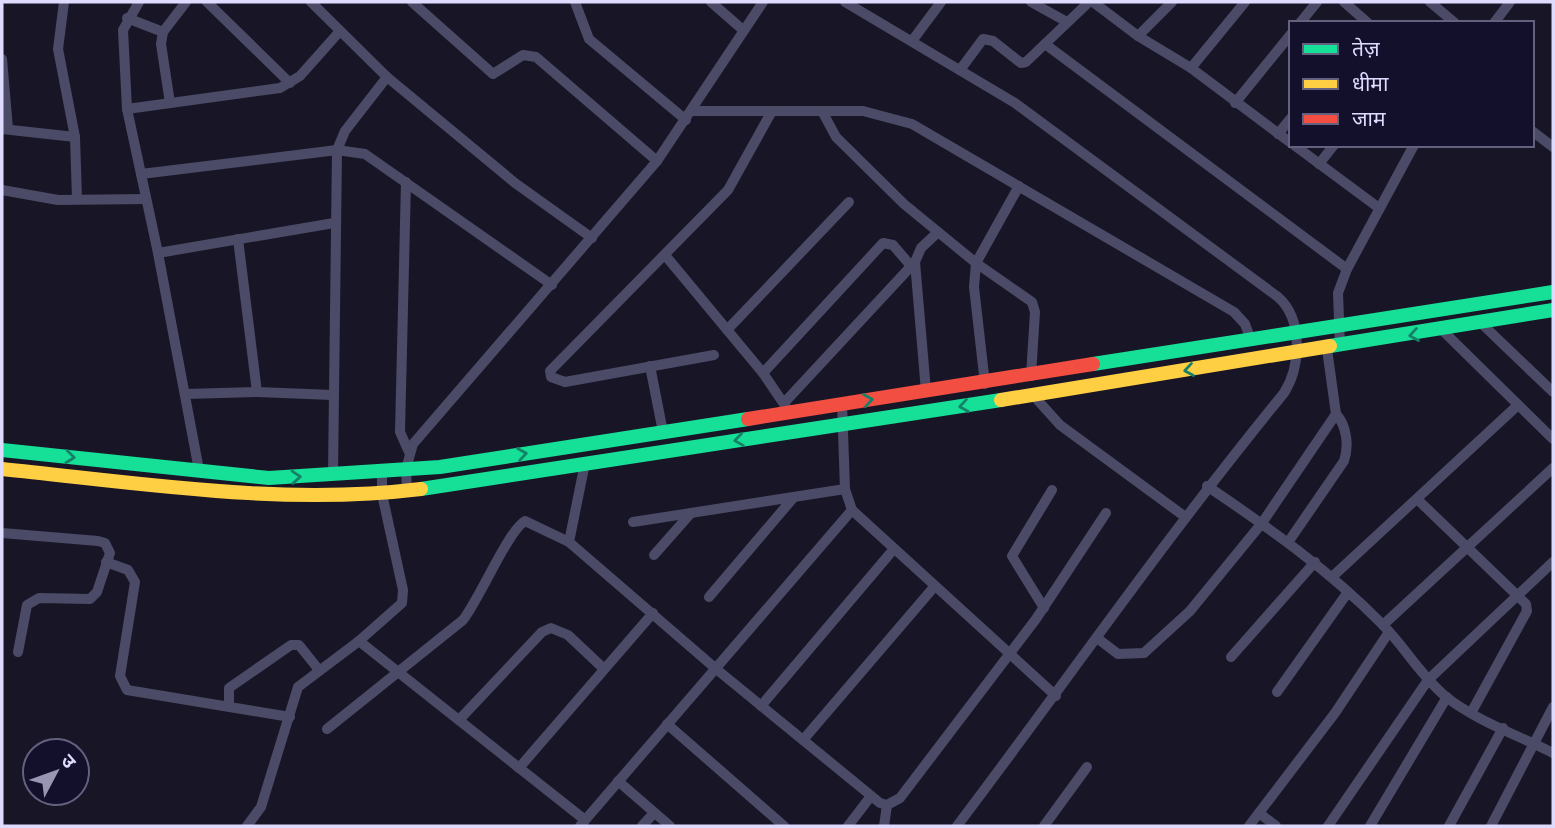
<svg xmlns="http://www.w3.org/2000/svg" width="1555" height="828" font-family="'PT Sans','Noto Sans Devanagari',sans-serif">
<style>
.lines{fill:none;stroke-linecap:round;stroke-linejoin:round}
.street{stroke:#4b4b67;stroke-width:10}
.fast{stroke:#16e098;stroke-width:14}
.slow{stroke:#ffcf43;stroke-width:14}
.jam{stroke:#f24e42;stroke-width:14}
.oneway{stroke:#158267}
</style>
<rect width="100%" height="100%" fill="#181626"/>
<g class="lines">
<g class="street">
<path d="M 64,2 L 58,49 L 75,137 L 77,199"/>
<path d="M 139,2 L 123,30 L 127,109 L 158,253 L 199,470"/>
<path d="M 207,2 L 290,83"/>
<path d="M 311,2 L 387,77 L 515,183 L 592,238"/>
<path d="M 412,2 L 493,74 L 523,55 L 536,57 L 657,161"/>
<path d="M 575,2 L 589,39 L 686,120"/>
<path d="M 711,2 L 743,30"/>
<path d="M 845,2 L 1015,103 L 1278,297 C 1303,319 1301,366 1284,393 C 1169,533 1066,682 957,826"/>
<path d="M 1031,2 L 1067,22"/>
<path d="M 1093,2 L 1138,36 L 1191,68 L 1291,143"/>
<path d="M 1344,2 L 1368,23"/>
<path d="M 1430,2 L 1455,23"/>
<path d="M 127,18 L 163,32"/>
<path d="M 1300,23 L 1317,2"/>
<path d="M 1494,23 L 1510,2"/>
<path d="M 1138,36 L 1172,2"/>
<path d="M 912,41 L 941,2"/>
<path d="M 1045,44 L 1347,269"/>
<path d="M 2,59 L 8,129"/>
<path d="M 1191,68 L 1245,2"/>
<path d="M 960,70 L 983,39 L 993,41 L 1021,63 L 1026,62 L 1089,2"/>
<path d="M 170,103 L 161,44 L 163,32 L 186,2"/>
<path d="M 1235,103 L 1291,34"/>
<path d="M 127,109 L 280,88 L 300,76 L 340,31"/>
<path d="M 692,111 L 863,111 L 912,124 L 1234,312 L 1245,324 L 1251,340"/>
<path d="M 822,111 L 836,137 L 904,204 L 976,263 L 1032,302 L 1035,312 L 1031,376"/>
<path d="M 2,129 L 75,137"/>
<path d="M 1532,131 L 1553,147"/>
<path d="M 1278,134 L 1291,118"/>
<path d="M 1294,145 L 1379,208"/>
<path d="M 1319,164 L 1334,145"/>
<path d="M 141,174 L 337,150 L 365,154 L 552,285"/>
<path d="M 406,182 L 400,432 L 409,452"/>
<path d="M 2,190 L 58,200 L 146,199"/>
<path d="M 238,239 L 257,392"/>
<path d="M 158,253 L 334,223"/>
<path d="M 665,255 L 763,373 L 790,413"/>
<path d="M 1482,324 L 1553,392"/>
<path d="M 727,330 L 849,202"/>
<path d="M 1442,330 L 1553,439"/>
<path d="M 1340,346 L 1338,293 L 1347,269 L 1414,145"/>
<path d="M 714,355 L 565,382 L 551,377 L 550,371 L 728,190 L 772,111"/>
<path d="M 650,366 L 663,432"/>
<path d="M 763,373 L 883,243 L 893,245 L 911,266"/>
<path d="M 985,384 L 974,287 L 976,263 L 1019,186"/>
<path d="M 926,391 L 915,262 L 921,248 L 938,232"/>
<path d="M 186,394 L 257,392 L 333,395"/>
<path d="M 1033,395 L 1060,425 L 1184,516"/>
<path d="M 784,403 L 915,262"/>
<path d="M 842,404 L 845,489 L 852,510 L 1056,696"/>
<path d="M 333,474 L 337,150 L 345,131 L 387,77"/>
<path d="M 1207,486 C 1269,528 1329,570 1382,624 C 1405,647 1420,675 1445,696 C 1476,721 1518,735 1553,753"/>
<path d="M 407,491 L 406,469 L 413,444 L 657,161 L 763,2"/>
<path d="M 1417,499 L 1526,604 L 1527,611 L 1471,713"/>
<path d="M 633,522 L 845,489"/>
<path d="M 2,533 L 98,541 L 105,543 L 110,553 L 97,592 L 90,599 L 39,598 L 27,605 L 18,652"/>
<path d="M 1289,541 L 1344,461 C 1349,446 1347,426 1336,414"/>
<path d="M 569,542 L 585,463"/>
<path d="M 654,555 L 691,513"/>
<path d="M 106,562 L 128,570 L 135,582 L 120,676 L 127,690 L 290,717"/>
<path d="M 1332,577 L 1518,405"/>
<path d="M 709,597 L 794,497"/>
<path d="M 1044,608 L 1012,556 L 1052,490"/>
<path d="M 1383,625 L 1553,468"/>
<path d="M 1097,638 L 1118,654 L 1144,653 L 1190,611 L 1262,523 L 1336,414 L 1327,349"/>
<path d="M 359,641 L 585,820"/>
<path d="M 1231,657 L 1315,562"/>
<path d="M 1277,692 L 1348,592"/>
<path d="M 761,706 L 893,550"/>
<path d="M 229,707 L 229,688 L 291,645 L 299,645 L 319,670"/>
<path d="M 459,720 L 542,632 L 551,628 L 568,635 L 603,668"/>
<path d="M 667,724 L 784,826"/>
<path d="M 327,729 L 463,620 C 480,598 508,531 525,521 L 569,542 L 715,668 L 880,803 L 887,805 L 900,798 L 1036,619 L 1106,513"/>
<path d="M 803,740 L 934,587"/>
<path d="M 519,768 L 653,613"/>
<path d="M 618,781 L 670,826"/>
<path d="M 1259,813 L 1276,826"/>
<path d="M 247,826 L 261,807 L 298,687 L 359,641 L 402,603 L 403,590 L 382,494 L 382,471"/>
<path d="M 580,826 L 852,510"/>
<path d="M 642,826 L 654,813"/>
<path d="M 848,826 L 871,796"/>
<path d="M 884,826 L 887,805"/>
<path d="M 1044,826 L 1087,767"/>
<path d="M 1249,826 L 1335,713 L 1389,632"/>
<path d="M 1328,826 L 1428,680 L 1553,562"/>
<path d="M 1370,826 L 1447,697"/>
<path d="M 1449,826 L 1503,728"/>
<path d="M 1491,826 L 1553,707"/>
</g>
<g class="fast">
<path d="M 1330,346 L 1553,310"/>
<path d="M 1093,364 L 1553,292"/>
<path d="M 2,450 L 269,478 L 440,467 L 748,419"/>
<path d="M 421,489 L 1001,400"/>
</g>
<g class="slow">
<path d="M 1001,400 L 1330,346"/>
<path d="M 2,469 C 140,483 282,506 421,489"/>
</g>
<path class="jam" d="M 748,419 L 1093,364"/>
</g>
<defs><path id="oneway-chevron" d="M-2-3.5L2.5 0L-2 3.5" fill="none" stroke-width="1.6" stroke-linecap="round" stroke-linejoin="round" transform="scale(1.75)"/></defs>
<g class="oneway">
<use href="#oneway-chevron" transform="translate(1414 335) rotate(171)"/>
<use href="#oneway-chevron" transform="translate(1189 370) rotate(171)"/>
<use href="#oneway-chevron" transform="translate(868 400) rotate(-9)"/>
<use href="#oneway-chevron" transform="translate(964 406) rotate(171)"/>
<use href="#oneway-chevron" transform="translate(739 440) rotate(172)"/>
<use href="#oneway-chevron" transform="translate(522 454) rotate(-9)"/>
<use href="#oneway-chevron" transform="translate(70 457) rotate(6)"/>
<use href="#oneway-chevron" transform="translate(296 477) rotate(-4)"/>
</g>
<rect width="1555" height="828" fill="none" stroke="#dedbff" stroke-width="7"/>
<rect x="1289" y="21" width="245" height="126" fill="#13102c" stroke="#646180" stroke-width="2"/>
<rect x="1303" y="44" width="35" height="10" fill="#16e098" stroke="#646180" stroke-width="2"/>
<text x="1352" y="56" font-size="21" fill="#dedbff">तेज़</text>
<rect x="1303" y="79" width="35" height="10" fill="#ffcf43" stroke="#646180" stroke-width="2"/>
<text x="1352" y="91" font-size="21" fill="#dedbff">धीमा</text>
<rect x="1303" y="114" width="35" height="10" fill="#f24e42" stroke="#646180" stroke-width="2"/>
<text x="1352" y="126" font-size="21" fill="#dedbff">जाम</text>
<g transform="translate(56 772) rotate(49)"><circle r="33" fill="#13102c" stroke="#646180" stroke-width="2"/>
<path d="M0-5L12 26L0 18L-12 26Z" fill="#9996b3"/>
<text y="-10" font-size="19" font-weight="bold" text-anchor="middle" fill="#dedbff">उ</text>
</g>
</svg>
